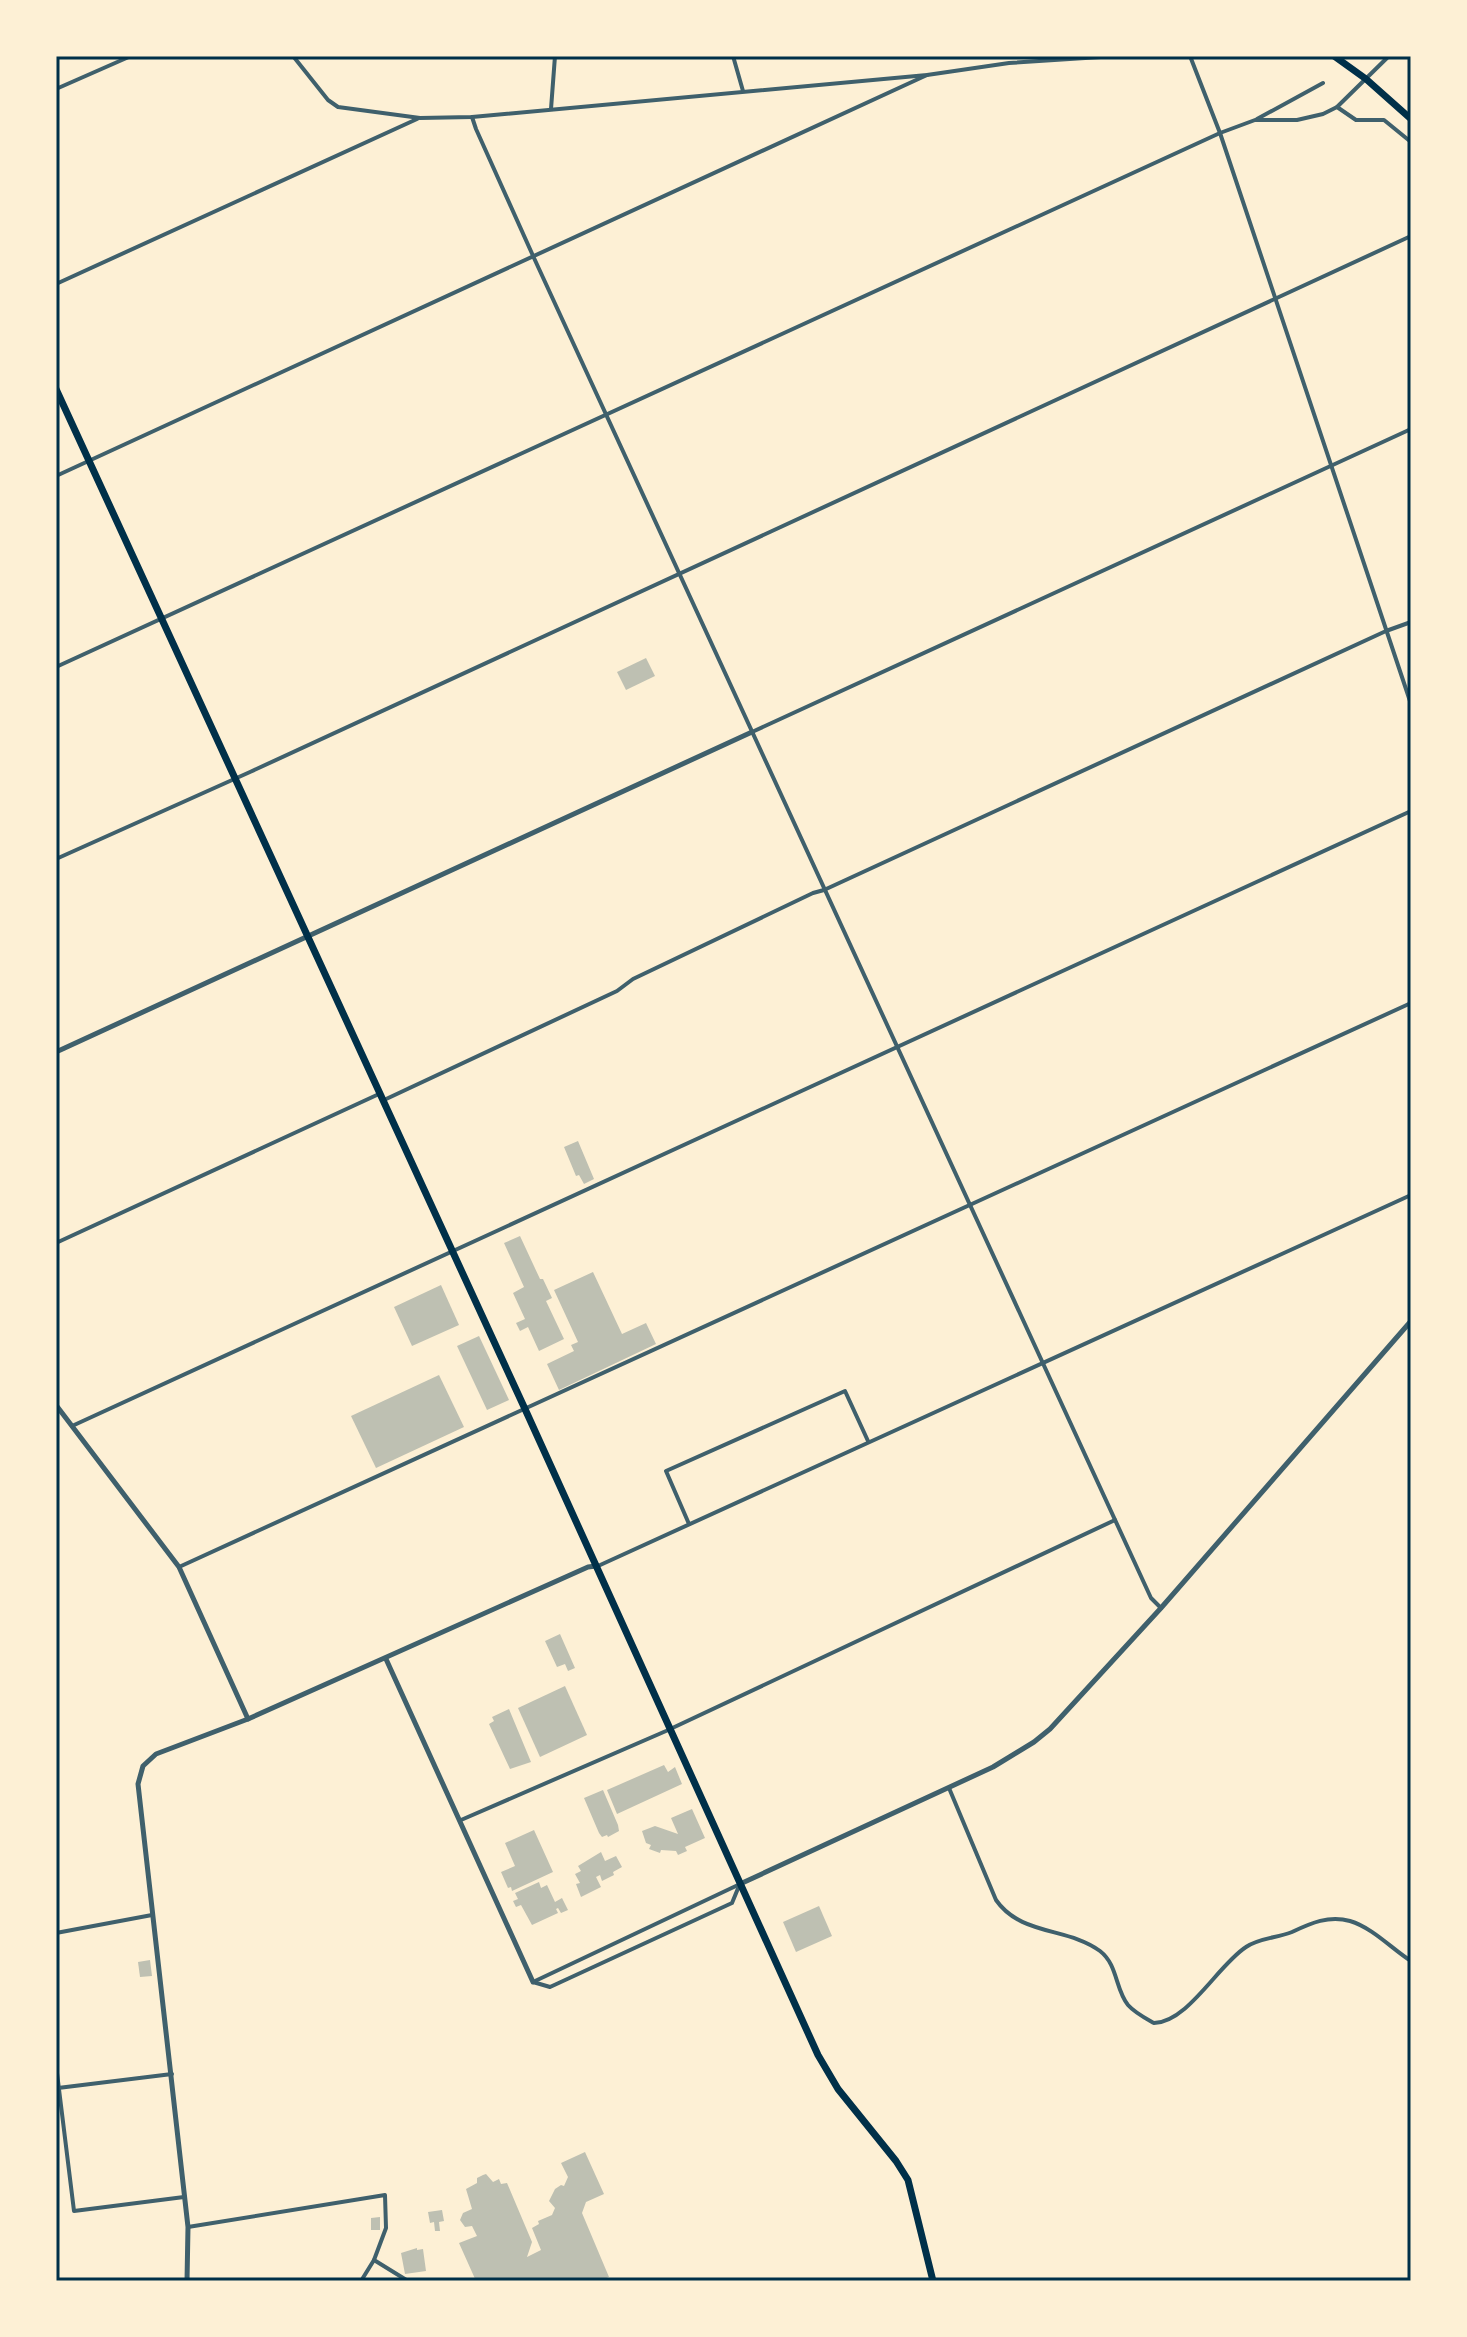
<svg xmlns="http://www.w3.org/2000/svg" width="1467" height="2337" font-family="'Fira Sans',sans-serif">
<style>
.building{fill:#bec0b2}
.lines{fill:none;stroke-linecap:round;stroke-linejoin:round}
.minor{stroke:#3f606c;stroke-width:4}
.tertiary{stroke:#3f606c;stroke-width:5}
.primary{stroke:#003049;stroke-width:7}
.neatline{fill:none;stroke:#003049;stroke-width:3}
</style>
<rect width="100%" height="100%" fill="#fdf0d5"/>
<g class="building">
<path d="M 646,658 L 655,676 L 626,690 L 617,672 Z"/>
<path d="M 578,1141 L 594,1179 L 584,1184 L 579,1175 L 576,1176 L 564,1147 Z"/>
<path d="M 520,1236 L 540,1279 L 543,1279 L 552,1298 L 546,1301 L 564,1339 L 539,1351 L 528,1327 L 520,1331 L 516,1323 L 525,1319 L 513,1293 L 524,1287 L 504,1243 Z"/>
<path d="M 593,1272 L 622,1334 L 646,1323 L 656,1344 L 559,1390 L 547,1364 L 574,1351 L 571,1345 L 578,1342 L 554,1290 Z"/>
<path d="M 441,1285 L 459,1325 L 412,1346 L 394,1307 Z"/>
<path d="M 479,1336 L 509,1400 L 487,1410 L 457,1346 Z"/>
<path d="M 439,1375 L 464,1427 L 376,1468 L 351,1416 Z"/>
<path d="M 560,1634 L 575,1668 L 568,1671 L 565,1664 L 557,1667 L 545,1641 Z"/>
<path d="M 565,1686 L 587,1735 L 540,1757 L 518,1708 Z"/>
<path d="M 509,1709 L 531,1762 L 510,1769 L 489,1724 L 494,1721 L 492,1717 Z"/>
<path d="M 664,1765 L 668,1772 L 675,1767 L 682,1784 L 617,1814 L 607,1790 Z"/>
<path d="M 603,1790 L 618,1825 L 619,1831 L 608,1837 L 607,1835 L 602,1837 L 599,1833 L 584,1798 Z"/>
<path d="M 692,1809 L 705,1838 L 685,1847 L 687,1851 L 678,1855 L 676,1851 L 661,1850 L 660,1853 L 649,1849 L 651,1845 L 646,1843 L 642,1831 L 655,1826 L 678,1834 L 671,1818 Z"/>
<path d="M 534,1830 L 553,1872 L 512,1891 L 511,1887 L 508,1888 L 501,1872 L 515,1866 L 505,1843 Z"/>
<path d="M 601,1852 L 605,1861 L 616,1856 L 622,1867 L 613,1872 L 614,1875 L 602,1881 L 600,1875 L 596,1877 L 601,1887 L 581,1897 L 576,1884 L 580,1883 L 575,1874 L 581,1871 L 578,1866 Z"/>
<path d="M 539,1882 L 541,1888 L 547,1885 L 555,1902 L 562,1898 L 568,1910 L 561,1913 L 558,1908 L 556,1909 L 558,1913 L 532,1925 L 521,1905 L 516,1907 L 513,1901 L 518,1899 L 515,1893 Z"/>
<path d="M 819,1906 L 832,1936 L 796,1952 L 783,1922 Z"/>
<path d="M 150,1960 L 152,1976 L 140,1977 L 138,1962 Z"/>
<path d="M 585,2152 L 604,2194 L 586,2202 L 582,2213 L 609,2277 L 599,2281 L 554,2279 L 476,2281 L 459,2243 L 477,2236 L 472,2226 L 465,2227 L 460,2220 L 463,2213 L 472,2209 L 466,2189 L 477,2183 L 477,2178 L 483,2175 L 486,2174 L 493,2182 L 499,2179 L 501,2184 L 507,2183 L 532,2242 L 527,2257 L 541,2250 L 532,2228 L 539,2224 L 538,2221 L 552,2215 L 555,2208 L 549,2201 L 555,2189 L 561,2185 L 564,2186 L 568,2177 L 561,2163 Z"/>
<path d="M 442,2210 L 444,2221 L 439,2222 L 440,2231 L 435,2231 L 434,2222 L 430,2223 L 428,2212 Z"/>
<path d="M 380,2217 L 380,2230 L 371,2230 L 371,2218 Z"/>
<path d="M 417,2248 L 417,2250 L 423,2249 L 426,2271 L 405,2274 L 401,2253 Z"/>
</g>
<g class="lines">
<g class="minor">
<path d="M 293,56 L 328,100 L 338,107 L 420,118 L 472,117 L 927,75 L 1009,63 L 1116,56"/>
<path d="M 733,56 L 743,91"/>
<path d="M 1190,56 L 1220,133 L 1411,704"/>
<path d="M 56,89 L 131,56"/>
<path d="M 1337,107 L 1356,120 L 1384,120 L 1411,142"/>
<path d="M 551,109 L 555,56"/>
<path d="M 472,117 L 476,129 L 534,258 L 1151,1598 L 1161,1608"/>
<path d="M 1257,119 L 1323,83"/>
<path d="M 56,284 L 417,119"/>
<path d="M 56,476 L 927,75"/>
<path d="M 56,667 L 1220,133 L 1255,120 L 1297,120 L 1323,114 L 1337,107 L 1389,56"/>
<path d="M 752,732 L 1411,429"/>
<path d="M 56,859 L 250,772 L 1411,236"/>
<path d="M 384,1100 L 617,991 L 633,979 L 813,893 L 824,890 L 1386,631 L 1411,622"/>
<path d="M 56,1243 L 379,1094"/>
<path d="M 72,1426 L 1411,811"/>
<path d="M 689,1524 L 666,1471 L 845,1391 L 868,1441"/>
<path d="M 598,1566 L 1411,1195"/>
<path d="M 179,1567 L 1411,1003"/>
<path d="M 949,1788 L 996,1900 C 1021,1936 1068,1927 1100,1951 C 1118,1965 1115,1989 1128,2005 C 1135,2013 1145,2018 1154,2023 C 1188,2022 1218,1965 1246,1947 C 1259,1938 1277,1938 1292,1932 C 1311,1923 1329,1915 1350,1921 C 1373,1928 1392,1949 1411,1961"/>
<path d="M 461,1820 L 666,1731 L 1115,1520"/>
<path d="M 56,1933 L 152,1915"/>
<path d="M 533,1982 L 550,1987 L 732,1903 L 739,1886"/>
<path d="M 533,1982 L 738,1885"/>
<path d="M 56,2065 L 74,2211 L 184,2197"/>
<path d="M 58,2088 L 172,2074"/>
<path d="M 188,2227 L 385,2195 L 386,2228 L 374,2260 L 408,2281"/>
<path d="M 361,2281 L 374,2260"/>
</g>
<g class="tertiary">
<path d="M 56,1052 L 752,732"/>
<path d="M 56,1405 L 179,1567 L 248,1719"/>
<path d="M 386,1659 L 533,1982"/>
<path d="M 740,1884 L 993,1767 L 1034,1742 L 1050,1729 L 1161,1608 L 1411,1321"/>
<path d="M 187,2281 L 188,2227 L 138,1784 L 143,1766 L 156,1754 L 248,1719 L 588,1567 L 596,1566"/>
</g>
<g class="primary">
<path d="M 1334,56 L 1366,79 L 1411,119"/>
<path d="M 56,389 L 525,1409 L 818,2055 L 838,2089 L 896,2161 L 908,2180 L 933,2281"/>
</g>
</g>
<rect width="1467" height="2337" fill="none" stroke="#fdf0d5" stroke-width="116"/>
<rect x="58" y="58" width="1351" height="2221" class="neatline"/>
</svg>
